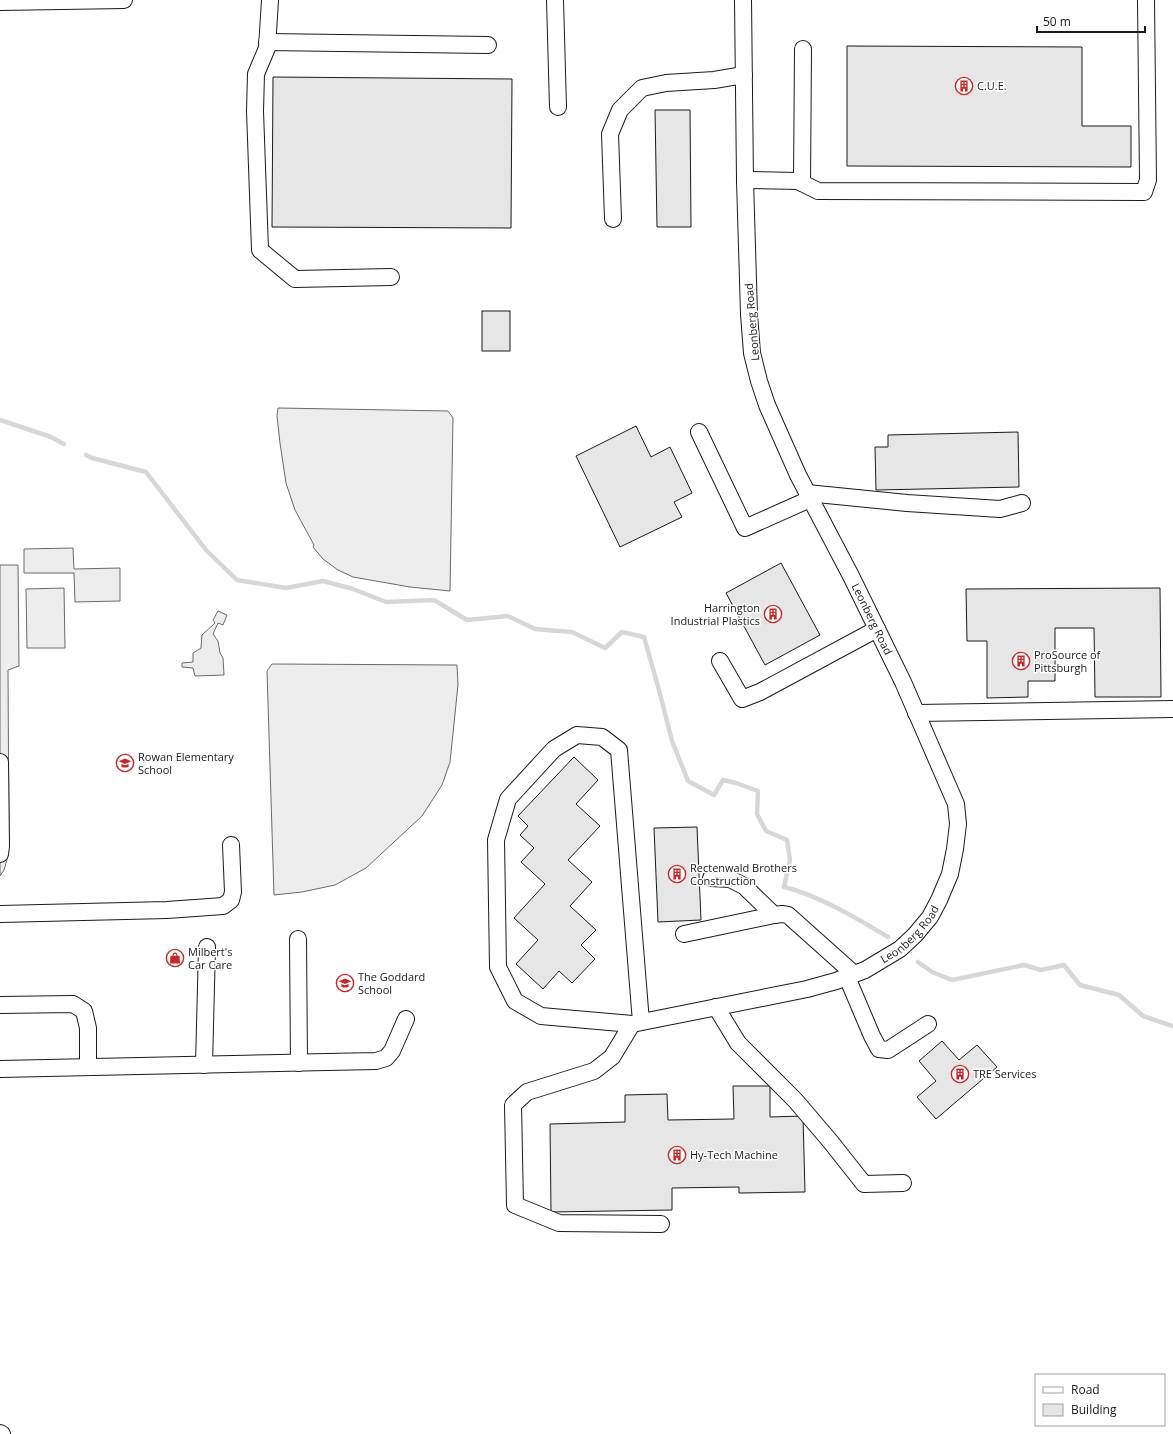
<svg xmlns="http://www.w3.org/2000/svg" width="1173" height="1434" font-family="'Open Sans',sans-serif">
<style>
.built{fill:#ededed;stroke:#6a6a6a}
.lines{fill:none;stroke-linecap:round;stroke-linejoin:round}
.stream{stroke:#d7d7d7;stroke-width:4.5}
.building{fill:#e6e6e6;stroke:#1a1a1a}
.minor-casing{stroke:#1a1a1a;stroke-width:18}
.minor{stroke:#fff;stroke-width:16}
.labels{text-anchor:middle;stroke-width:3;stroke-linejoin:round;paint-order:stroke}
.poi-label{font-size:11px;fill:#1a1a1a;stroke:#fff;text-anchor:start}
.street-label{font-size:11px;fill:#1a1a1a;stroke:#fff}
</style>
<rect width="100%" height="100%" fill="#fff"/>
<g class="built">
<path d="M 278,408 L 448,411 L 453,418 L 450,591 L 410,587 L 353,577 L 338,570 L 323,559 L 313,547 L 314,545 L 295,510 L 286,483 L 280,443 L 277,416 Z"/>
<path d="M 73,548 L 74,569 L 120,568 L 120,601 L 75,602 L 74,573 L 24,573 L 24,549 Z"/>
<path d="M 0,565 L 18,565 L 19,666 L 8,670 L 9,844 L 8,856 L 4,870 L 0,876 Z"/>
<path d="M 64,588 L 65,648 L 27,648 L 26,589 Z"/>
<path d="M 218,611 L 227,615 L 223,625 L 218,623 L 213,634 L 218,641 L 220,653 L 223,658 L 224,675 L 195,676 L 193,668 L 182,667 L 182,663 L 193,662 L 193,653 L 201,648 L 202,635 L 215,623 L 213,620 Z"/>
<path d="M 272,664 L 457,665 L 458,685 L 450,762 L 442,785 L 422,816 L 366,868 L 335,885 L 302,892 L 274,895 L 267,671 Z"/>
</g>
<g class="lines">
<g class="stream">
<path d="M 0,420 L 51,437 L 64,444"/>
<path d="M 86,455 L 92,458 L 146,472 L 206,550 L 237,580 L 286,588 L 323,581 L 353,589 L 386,602 L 434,600 L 467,620 L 508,616 L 535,629 L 572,632 L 605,648 L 622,632 L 644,637 L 659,690 L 672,741 L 688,781 L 714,795 L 723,780 L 736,783 L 758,791 L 757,814 L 766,831 L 787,840 L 790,860 L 784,887 C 818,895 858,919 888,937"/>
<path d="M 918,962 L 932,972 L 952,980 L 1024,965 L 1041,970 L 1064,965 L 1080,985 L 1119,995 L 1143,1016 L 1173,1026"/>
</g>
</g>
<g class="building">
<path d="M 847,46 L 1082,47 L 1082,126 L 1131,126 L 1131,167 L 847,166 Z"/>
<path d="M 273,77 L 512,79 L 511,228 L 272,227 Z"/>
<path d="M 655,110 L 690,110 L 691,227 L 657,227 Z"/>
<rect x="482" y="311" width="28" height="40"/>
<path d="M 636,426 L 651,457 L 670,447 L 692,493 L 674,502 L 682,517 L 620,547 L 576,456 Z"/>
<path d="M 1018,432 L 1019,487 L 876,490 L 875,447 L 888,447 L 888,435 Z"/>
<path d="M 781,563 L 820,635 L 765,665 L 726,593 Z"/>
<path d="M 1160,588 L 1161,697 L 1095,697 L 1094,628 L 1055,628 L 1055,681 L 1028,681 L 1028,697 L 987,698 L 987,641 L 967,641 L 966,589 Z"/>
<path d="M 574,757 L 598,780 L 576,804 L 600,826 L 568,860 L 592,882 L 570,906 L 596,930 L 581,945 L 595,959 L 572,983 L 559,971 L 543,989 L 516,964 L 538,940 L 514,918 L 545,884 L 521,862 L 534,848 L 520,835 L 528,826 L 518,816 Z"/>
<path d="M 697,827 L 701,920 L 658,922 L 654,828 Z"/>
<path d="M 942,1041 L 959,1060 L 977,1045 L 997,1067 L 936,1119 L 917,1097 L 936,1081 L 919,1061 Z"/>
<path d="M 733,1086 L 770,1086 L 770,1117 L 803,1116 L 805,1192 L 739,1193 L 739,1187 L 672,1188 L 672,1210 L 551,1212 L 550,1124 L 625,1122 L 625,1095 L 667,1094 L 668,1120 L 734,1119 Z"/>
</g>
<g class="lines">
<defs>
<g id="minor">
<path d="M 270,0 L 267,48 L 256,74 L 255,111 L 260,250 L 295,279 L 391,277"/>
<path d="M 555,0 L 558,107"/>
<path d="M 0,2 L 124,0"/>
<path d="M 267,42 L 488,45"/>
<path d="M 745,180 L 798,181 L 818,191 L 1144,192 L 1148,180 L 1146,0"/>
<path d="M 802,183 L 803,49"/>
<path d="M 613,219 L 610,134 L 620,110 L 642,88 L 666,83 L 714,80 L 744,75"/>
<path d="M 699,432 L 745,528 L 810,499"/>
<path d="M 807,493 L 907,503 L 1000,509 L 1022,503"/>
<path d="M 720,661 L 742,699 L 760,692 L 877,629"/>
<path d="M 916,713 L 1173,709"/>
<path d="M 0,762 L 1,846 L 0,854"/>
<path d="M 711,878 L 730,879 L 744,886 L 774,915"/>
<path d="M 0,914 L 167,910 L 223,906 L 231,900 L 233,892 L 231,845"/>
<path d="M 684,934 L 774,915 L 782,914 L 788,915 L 854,974"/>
<path d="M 298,939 L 299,1063"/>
<path d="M 847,977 L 872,1036 L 879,1049 L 888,1050 L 928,1024"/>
<path d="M 0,1005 L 73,1004 L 84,1011 L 88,1028 L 88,1067"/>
<path d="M 716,1007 L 738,1043 L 795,1100 L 830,1141 L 864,1184 L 903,1183"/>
<path id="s1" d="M 641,1022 L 619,750 L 602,737 L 577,735 L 554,749 L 508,799 L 496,840 L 498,967 L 515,1001 L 541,1016 L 632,1024 L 807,989 L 836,981 L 865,970 L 900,949 L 915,935 L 930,917 L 939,900 L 950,874 L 955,849 L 958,824 L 956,804 L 903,682 L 851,576 L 798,475 L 767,405 L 759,381 L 752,353 L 749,314 L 745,180 L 743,0"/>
<path d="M 632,1024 L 612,1057 L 594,1071 L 527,1092 L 513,1105 L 515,1205 L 559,1223 L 661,1224"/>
<path d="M 204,1065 L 207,947"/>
<path d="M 0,1069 L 376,1061 L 386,1058 L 392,1051 L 406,1019"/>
<path d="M 0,1433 L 2,1434"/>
</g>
</defs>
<use href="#minor" class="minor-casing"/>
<use href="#minor" class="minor"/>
</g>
<defs>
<symbol id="building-ring" viewBox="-11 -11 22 22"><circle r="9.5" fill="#fff" stroke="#c62828" stroke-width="1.5"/><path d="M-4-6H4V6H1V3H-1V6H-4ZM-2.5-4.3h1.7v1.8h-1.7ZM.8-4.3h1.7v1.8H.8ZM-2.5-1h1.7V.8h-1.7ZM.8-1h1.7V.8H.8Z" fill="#c62828"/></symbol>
<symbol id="school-ring" viewBox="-11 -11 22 22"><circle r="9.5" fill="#fff" stroke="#c62828" stroke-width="1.5"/><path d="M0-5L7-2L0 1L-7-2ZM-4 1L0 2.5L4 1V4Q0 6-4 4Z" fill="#c62828"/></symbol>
<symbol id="shop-ring" viewBox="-11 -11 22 22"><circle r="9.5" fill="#fff" stroke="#c62828" stroke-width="1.5"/><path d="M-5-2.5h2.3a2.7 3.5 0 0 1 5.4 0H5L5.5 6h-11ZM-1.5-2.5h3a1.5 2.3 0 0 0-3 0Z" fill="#c62828"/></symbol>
</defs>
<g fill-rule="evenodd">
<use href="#building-ring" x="954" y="76" width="20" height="20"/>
<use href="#building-ring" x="763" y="604" width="20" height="20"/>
<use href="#building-ring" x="1011" y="651" width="20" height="20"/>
<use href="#school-ring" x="115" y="753" width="20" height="20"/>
<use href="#building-ring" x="667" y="864" width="20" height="20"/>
<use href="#shop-ring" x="165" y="948" width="20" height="20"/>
<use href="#school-ring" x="335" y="973" width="20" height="20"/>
<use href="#building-ring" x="950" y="1064" width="20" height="20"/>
<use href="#building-ring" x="667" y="1145" width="20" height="20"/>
</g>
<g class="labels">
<g class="poi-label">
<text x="977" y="90">C.U.E.</text>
<text x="760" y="612" text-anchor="end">Harrington<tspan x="760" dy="13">Industrial Plastics</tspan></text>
<text x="1034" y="659">ProSource of<tspan x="1034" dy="13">Pittsburgh</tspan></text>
<text x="138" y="761">Rowan Elementary<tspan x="138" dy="13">School</tspan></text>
<text x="690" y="872">Rectenwald Brothers<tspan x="690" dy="13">Construction</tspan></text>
<text x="188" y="956">Milbert's<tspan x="188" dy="13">Car Care</tspan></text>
<text x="358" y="981">The Goddard<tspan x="358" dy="13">School</tspan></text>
<text x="973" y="1078">TRE Services</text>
<text x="690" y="1159">Hy-Tech Machine</text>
</g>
<g class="street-label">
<text transform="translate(752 322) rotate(-95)" y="4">Leonberg Road</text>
<text transform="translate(872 619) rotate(64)" y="4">Leonberg Road</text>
<text dy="4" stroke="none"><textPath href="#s1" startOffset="1041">Leonberg Road</textPath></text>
</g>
</g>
<rect x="1035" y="1374" width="130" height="52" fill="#ffffff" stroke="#a3a3a3"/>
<rect x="1043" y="1387" width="20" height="6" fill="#ffffff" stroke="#a3a3a3"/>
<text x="1071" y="1394" font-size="12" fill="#1a1a1a">Road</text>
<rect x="1043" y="1404" width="20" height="12" fill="#e6e6e6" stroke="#a3a3a3"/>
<text x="1071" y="1414" font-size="12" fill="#1a1a1a">Building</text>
<path d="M1037 26v6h108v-6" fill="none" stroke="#1a1a1a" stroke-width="2"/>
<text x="1043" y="26" font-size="12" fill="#1a1a1a" stroke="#ffffff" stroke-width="3" paint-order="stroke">50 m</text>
</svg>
